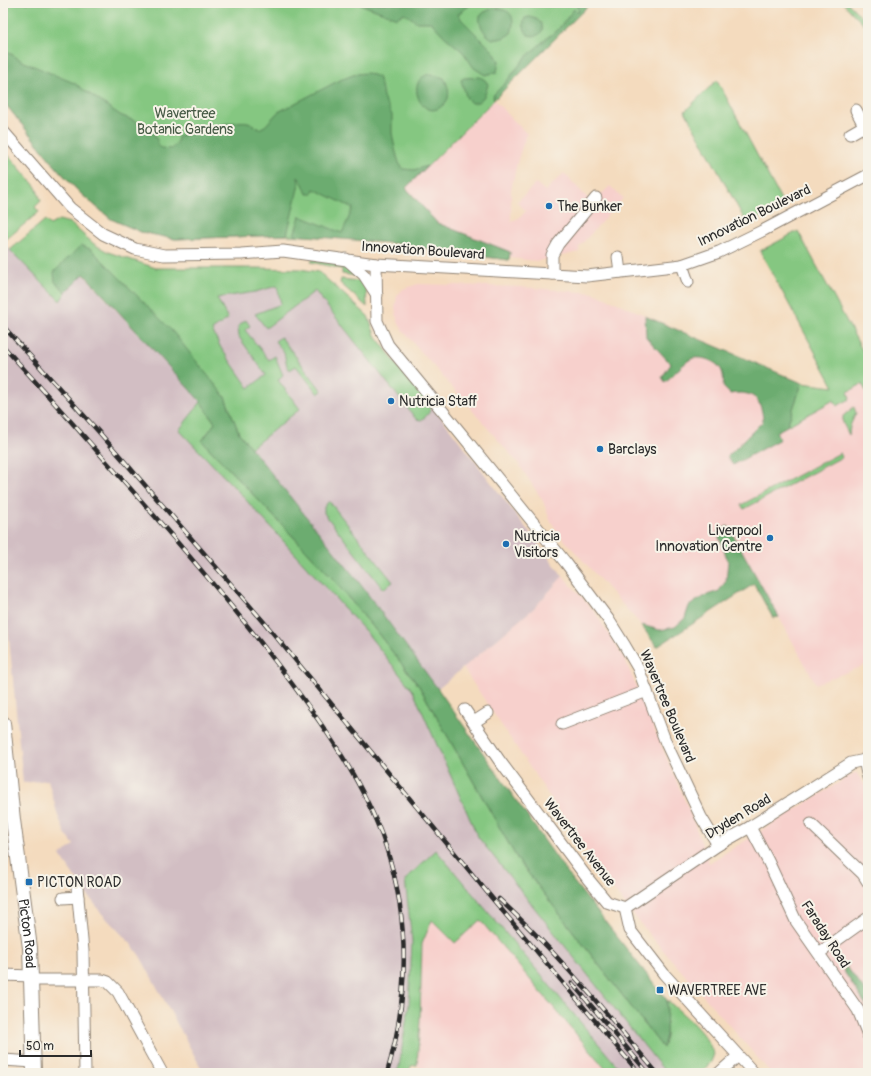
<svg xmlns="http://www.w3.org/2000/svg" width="871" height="1076" font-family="Pangolin,sans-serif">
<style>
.built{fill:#f7d0cc}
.industrial{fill:#d2bec3}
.green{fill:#85c781;stroke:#587956}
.forest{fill:#6cac6f;stroke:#4c6c4d}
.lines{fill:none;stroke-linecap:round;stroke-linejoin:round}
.minor-casing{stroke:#908374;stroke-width:13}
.major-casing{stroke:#908374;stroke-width:16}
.minor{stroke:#fff;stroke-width:11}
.major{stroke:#fff;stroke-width:14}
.rail-casing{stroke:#2b2b2b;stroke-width:4.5}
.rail{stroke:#f7f3e8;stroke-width:3;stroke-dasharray:9;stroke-linecap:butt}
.poi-dot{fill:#1f6fb2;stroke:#f7f3e8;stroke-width:1.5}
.labels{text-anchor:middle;stroke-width:4;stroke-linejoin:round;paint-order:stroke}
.park-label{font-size:14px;fill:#465a45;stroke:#f7f3e8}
.poi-label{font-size:14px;fill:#2b2b2b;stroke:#f7f3e8;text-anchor:start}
.street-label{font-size:14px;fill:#2b2b2b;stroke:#f7f3e8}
</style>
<rect width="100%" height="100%" fill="#f7f3e8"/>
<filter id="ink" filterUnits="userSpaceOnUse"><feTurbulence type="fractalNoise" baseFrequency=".025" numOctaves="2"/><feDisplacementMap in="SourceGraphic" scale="8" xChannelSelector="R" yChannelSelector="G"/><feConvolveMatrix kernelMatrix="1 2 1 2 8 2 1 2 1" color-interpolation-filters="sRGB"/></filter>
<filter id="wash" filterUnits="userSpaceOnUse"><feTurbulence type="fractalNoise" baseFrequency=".012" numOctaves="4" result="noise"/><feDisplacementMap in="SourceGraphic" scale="16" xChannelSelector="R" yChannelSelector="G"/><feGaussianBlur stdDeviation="0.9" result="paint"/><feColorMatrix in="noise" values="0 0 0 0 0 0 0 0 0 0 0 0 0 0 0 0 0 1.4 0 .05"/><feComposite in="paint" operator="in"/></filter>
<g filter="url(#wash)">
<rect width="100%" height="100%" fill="#f4dbbe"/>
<g class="built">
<path d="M 494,100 L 527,134 L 523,144 L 518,159 L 511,190 L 511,221 L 519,218 L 526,211 L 517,202 L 536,183 L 545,191 L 564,173 L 592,203 L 610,186 L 623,198 L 579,247 L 579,252 L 537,261 L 510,258 L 510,252 L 437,223 L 406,188 Z"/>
<path d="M 418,284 L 521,287 L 594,293 L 802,383 L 835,388 L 847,392 L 868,381 L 868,664 L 816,684 L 759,581 L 657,647 L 641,625 L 559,534 L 550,520 L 543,501 L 518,463 L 403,331 L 398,322 L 395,308 L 397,296 L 403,289 Z"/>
<path d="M 563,576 L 594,611 L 625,660 L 691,815 L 709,863 L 856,772 L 868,790 L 868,1073 L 771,1073 L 648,933 L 606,880 L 463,668 L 534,608 Z"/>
<path d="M 432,920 L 455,943 L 480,920 L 609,1073 L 428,1073 L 417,1065 L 420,1020 L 422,944 Z"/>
</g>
<g class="industrial">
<path d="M 3,242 L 60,301 L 66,292 L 83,274 L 201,402 L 179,430 L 236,489 L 367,633 L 413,691 L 478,837 L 666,1073 L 623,1073 L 436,850 L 405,880 L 412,941 L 409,1004 L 399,1067 L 396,1073 L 204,1073 L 140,956 L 131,944 L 107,919 L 85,892 L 60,855 L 74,845 L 65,833 L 58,816 L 48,780 L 23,783 L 7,618 L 3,551 Z"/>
<path d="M 277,286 L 282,304 L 266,328 L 315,291 L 416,419 L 430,403 L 563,576 L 534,608 L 438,689 L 358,581 L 251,448 L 249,388 L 221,348 L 211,330 L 228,319 L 217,298 L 255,292 Z"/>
</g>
<g class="green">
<path d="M 3,3 L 591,3 L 406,188 L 437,223 L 510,252 L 509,260 L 448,252 L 401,244 L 340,238 L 287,235 L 175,239 L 141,232 L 111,219 L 80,193 L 56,167 L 7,106 L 3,103 Z"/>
<path d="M 843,3 L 848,3 L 868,24 L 868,29 Z"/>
<path d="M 717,80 L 784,205 L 747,224 L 685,111 Z"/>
<path d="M 3,149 L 36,187 L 41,201 L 35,207 L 39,212 L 3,242 Z"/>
<path d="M 45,220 L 50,225 L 59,220 L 70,223 L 94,244 L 108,252 L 156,268 L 259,268 L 300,269 L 319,272 L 368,316 L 375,335 L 395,362 L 430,403 C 432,412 427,416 421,420 L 416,419 L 315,291 L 266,328 L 255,314 L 281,304 L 277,286 L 255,292 L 217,298 L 228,319 L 212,330 L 221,348 L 249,388 L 266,375 L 239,337 L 238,326 L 246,320 L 250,326 L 245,330 L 269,360 L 275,356 L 283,375 L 278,380 L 300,409 L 251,448 L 239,433 L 225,397 L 92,250 L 56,282 L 66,292 L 60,301 L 10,250 Z"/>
<path d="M 798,231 L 868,361 L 868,390 L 866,391 L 862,384 L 848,392 L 850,399 L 837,406 L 834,400 L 787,426 L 802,383 L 834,387 L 760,251 Z"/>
<path d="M 313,259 C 330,262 345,263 359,274 L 357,276 L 342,274 L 342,269 L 311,262 Z"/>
<path d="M 341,279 L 360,281 L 363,279 L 366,286 L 367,307 L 340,283 Z"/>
<path d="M 281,337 L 322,391 L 318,394 L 296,366 L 290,370 L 287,366 L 284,353 L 275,341 Z"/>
<path d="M 201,402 L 215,423 L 202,441 L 326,571 L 373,627 L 419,686 L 518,860 L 663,1048 L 666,1036 L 667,1000 C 685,1016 705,1031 714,1054 L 711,1062 L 701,1073 L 666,1073 L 478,837 L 413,691 L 367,633 L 236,489 L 179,430 Z"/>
<path d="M 854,407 L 856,413 L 850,426 L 849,435 L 843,423 L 843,416 Z"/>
<path d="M 840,453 L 842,457 L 744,509 L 741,505 Z"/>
<path d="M 329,501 L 393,582 L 383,589 L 324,513 L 324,507 Z"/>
<path d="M 436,850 L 623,1073 L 609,1073 L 480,920 L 455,943 L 432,920 L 422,944 L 420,1020 L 417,1065 L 411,1066 L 408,1073 L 396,1073 L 399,1067 L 409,1004 L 412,941 L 405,880 Z"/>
</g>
<g class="forest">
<path d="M 357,3 L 473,3 L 458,14 L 462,20 L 494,52 L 499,61 L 497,72 L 485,75 L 474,68 L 463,52 L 444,36 L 431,22 L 417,22 L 404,13 L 397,18 Z"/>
<path d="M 584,3 L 591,3 L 494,100 L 493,97 L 494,94 L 507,81 L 524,59 L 549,36 L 556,32 L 574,9 L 577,12 L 579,10 L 576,7 Z"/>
<path d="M 495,8 C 512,10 516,17 511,33 C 506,37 500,40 493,39 C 486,37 476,22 481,15 C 484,11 490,10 495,8 Z"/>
<path d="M 529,17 C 548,19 546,40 528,35 C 524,29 522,25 525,18 Z"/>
<path d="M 3,49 L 24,62 L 74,83 L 120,115 L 147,126 L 153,133 L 157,140 L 158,144 L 161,148 L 171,149 L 177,143 L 178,137 C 190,132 236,119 248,122 C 252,123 256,127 259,129 L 265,126 L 278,112 L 340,80 L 356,74 L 367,73 L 378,77 L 381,85 L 383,97 L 392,115 L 392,133 L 395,149 L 399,163 L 403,169 L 414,170 L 427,166 L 406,188 L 437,223 L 510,252 L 509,260 L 448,252 L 401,244 L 294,235 L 300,216 L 342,233 L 353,208 L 314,189 L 312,194 L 307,194 L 303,184 L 298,177 L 299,184 L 287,235 L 175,239 L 141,232 L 111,219 L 80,193 L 56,167 L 7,106 L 3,103 Z"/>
<path d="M 431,74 L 444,78 C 448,85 451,95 446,102 C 424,129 401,78 431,74 Z"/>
<path d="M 480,77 L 485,80 L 488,84 C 486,93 483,104 471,103 L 467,99 L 461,80 L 464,78 Z"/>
<path d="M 81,245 L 92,250 L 173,332 L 225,397 L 239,433 L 358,581 L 438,689 L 570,877 L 667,1000 L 666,1036 L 663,1048 L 518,860 L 419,686 L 373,627 L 326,571 L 202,441 L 215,423 L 201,402 L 84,274 L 66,292 L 55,282 L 54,272 Z"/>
<path d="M 645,316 L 802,383 L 787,426 L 776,432 L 780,439 L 733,465 L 727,457 L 763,421 C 762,399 753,390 730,394 L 723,387 C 725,372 721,364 706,359 C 702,358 695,357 691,359 C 685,362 671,377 665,382 L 662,377 L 671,364 L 646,337 Z"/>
<path d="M 728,526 L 779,617 L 773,618 L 754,584 L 657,647 L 641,625 L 660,630 L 675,627 L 685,618 L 689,606 L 704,596 L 719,591 L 726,581 L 728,561 L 717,532 Z"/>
<path d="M 847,967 L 868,995 L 868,1008 L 843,970 Z"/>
</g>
</g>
<g filter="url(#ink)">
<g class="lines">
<defs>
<g id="minor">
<path d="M 856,110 L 868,133"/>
<path d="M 3,131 L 70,208 L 103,234 L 135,249 L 164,255 L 241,254 L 283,251 L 376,264 L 587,276 L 682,265 L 719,252 L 764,230 L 868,175"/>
<path d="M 850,134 L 864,126"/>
<path d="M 618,257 L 620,272"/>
<path d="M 346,259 L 364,275 L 377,295"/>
<path d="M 376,264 L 377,321 L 388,345 L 459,431 L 566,563 L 608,619 L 625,646 L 638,668 L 666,743 L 701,817 L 718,845"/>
<path d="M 682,265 L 688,282"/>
<path d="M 552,274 L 552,255 L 558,244 L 596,198"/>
<path d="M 465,710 L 499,760 L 588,879 L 607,902 L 625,908"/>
<path d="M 474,722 L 488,713"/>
<path d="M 562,724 L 647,691"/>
<path d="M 868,755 C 863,762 866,769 868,777"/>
<path d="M 811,824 L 863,874 L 868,882"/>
<path d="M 750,827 L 768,861 L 796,921 L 858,1010 L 868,1035"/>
<path d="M 77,887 L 83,951 L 85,1073"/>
<path d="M 63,898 L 78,897"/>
<path d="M 625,908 L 718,845 L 750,827 L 851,763 L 865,760"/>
<path d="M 625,908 L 630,930 L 664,974 L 754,1073"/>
<path d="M 819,953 L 868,918"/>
<path d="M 3,975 L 32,976"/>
<path d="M 32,980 L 102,980 L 108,982 L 118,992 L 162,1073"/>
<path d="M 3,1060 L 34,1062"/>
<path d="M 719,1073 L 738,1056"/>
</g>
<g id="major">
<path id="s1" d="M 3,723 L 13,820 L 30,948 L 34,1073"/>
</g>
</defs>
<use href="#minor" class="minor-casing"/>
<use href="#major" class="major-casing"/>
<use href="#minor" class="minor"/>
<use href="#major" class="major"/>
<defs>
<g id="rail">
<path d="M 3,326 L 98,431 L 263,621 L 496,903 L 639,1073"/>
<path d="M 3,346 C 46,393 88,441 130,488 C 180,545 229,601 275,661 C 318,718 363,778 386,847 C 410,920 409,999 387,1073"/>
<path d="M 499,899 C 557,952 606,1013 657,1073"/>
<path d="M 572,983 L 648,1073"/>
</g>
</defs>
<use href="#rail" class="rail-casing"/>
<use href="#rail" class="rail"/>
</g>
</g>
<g class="poi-dot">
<circle cx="549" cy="206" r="4"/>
<circle cx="391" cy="401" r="4"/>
<circle cx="600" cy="449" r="4"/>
<circle cx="770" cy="538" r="4"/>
<circle cx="506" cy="544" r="4"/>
<rect x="25" y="878" width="8" height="8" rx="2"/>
<rect x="656" y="986" width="8" height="8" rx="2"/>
</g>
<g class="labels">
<g class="park-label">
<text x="185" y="118">Wavertree<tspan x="185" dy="16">Botanic Gardens</tspan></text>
</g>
<g class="poi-label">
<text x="557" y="211">The Bunker</text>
<text x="399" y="406">Nutricia Staff</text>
<text x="608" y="454">Barclays</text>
<text x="762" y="535" text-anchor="end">Liverpool<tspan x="762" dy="16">Innovation Centre</tspan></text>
<text x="514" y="541">Nutricia<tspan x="514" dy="16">Visitors</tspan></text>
<text x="37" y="887">PICTON ROAD</text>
<text x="668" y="995">WAVERTREE AVE</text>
</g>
<g class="street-label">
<text transform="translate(754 215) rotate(-26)" y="5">Innovation Boulevard</text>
<text transform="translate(423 250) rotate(4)" y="5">Innovation Boulevard</text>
<text transform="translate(668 706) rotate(67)" y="5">Wavertree Boulevard</text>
<text transform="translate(738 816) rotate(-31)" y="5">Dryden Road</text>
<text transform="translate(580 842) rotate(52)" y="5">Wavertree Avenue</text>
<text dy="5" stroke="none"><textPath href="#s1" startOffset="212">Picton Road</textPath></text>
<text transform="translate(826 934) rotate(57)" y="5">Faraday Road</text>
</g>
</g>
<rect width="871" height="1076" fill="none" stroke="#f7f3e8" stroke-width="16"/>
<path d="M20 1050v6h71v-6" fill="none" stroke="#2b2b2b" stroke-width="2"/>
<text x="26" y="1050" font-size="12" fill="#2b2b2b" stroke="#f7f3e8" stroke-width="3" paint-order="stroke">50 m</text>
</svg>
